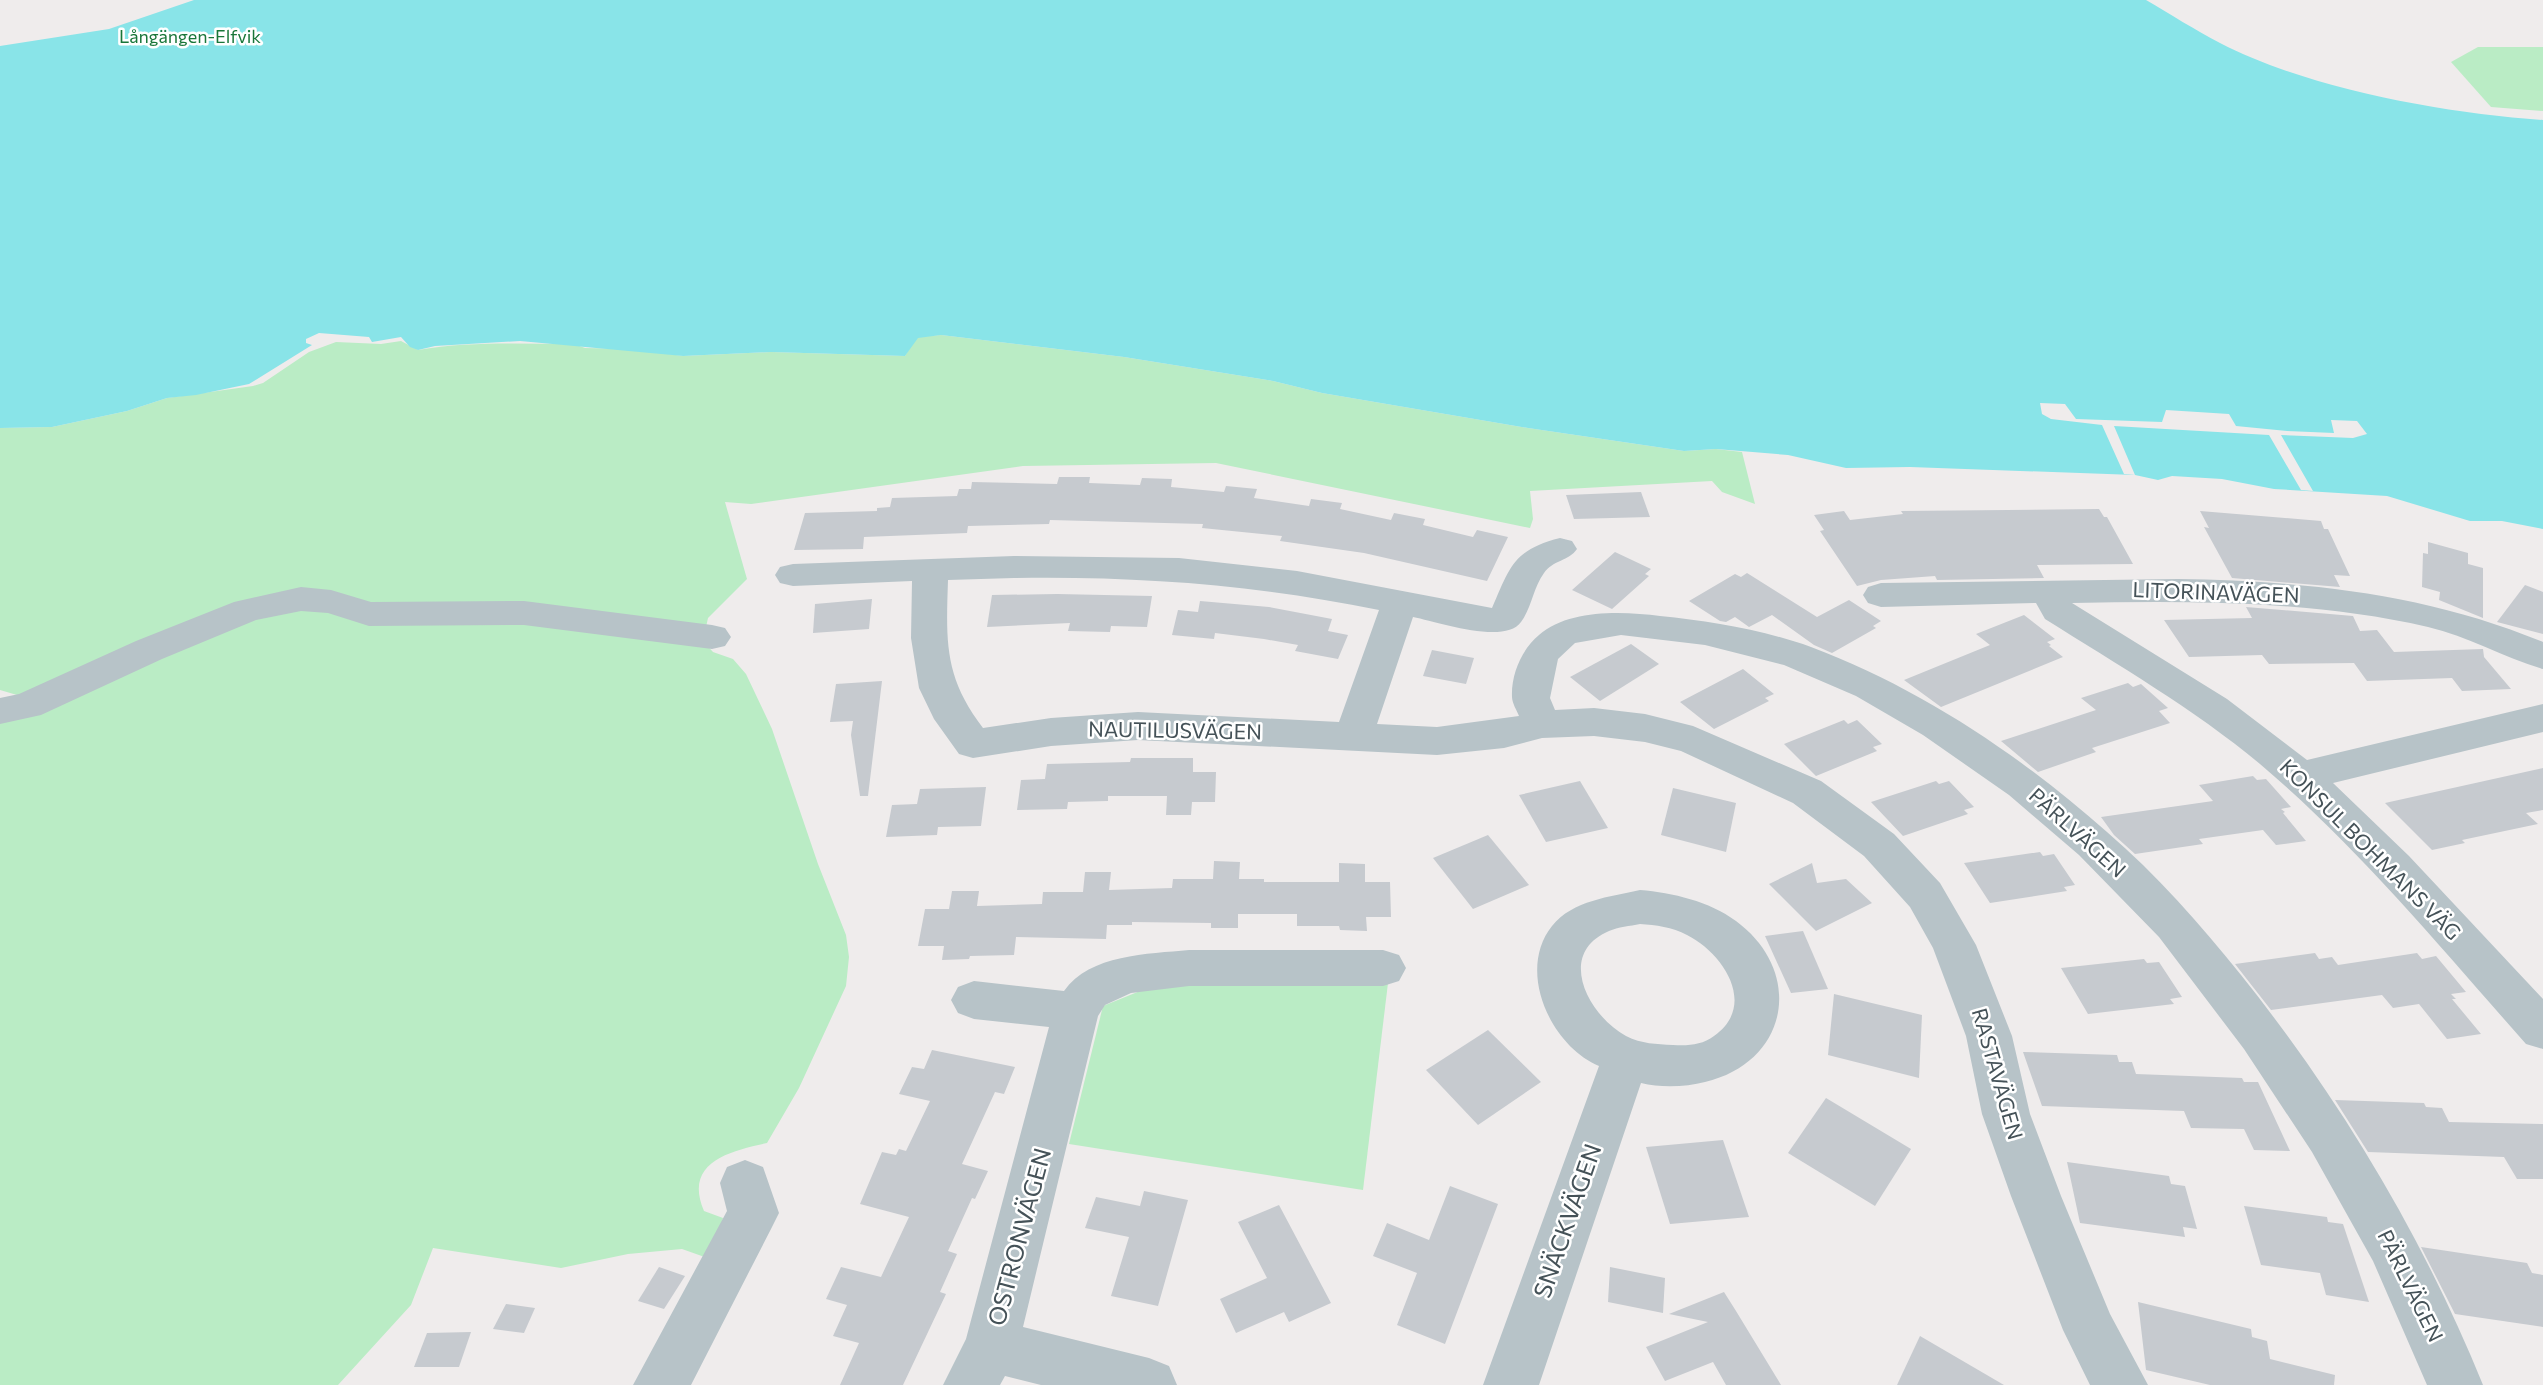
<svg xmlns="http://www.w3.org/2000/svg" width="2543" height="1385" font-family="Commissioner,sans-serif">
<style>
.green{fill:#baecc5}
.water{fill:#89e4e8}
.pier{fill:#efecec}
.building{fill:#c6cacf}
.lines{fill:none;stroke-linecap:round;stroke-linejoin:round}
.street{fill:#b7c3c8;fill-rule:evenodd}
.labels{text-anchor:middle;stroke-width:5;stroke-linejoin:round;paint-order:stroke}
.far-park-label{font-size:18px;fill:#197639;stroke:#fff}
.street-label{font-size:21px;fill:#455258;stroke:#fff}
.near-street-label{font-size:24px;fill:#455258;stroke:#fff}
</style>
<rect width="100%" height="100%" fill="#efecec"/>
<g class="green">
<path d="M 2478,47 L 2543,47 L 2543,111 L 2491,107 L 2451,62 Z"/>
<path d="M 941,335 L 1124,357 L 1273,381 L 1322,393 L 1528,428 L 1684,451 L 1716,449 L 1742,452 L 1755,504 L 1722,492 L 1712,481 L 1530,491 L 1533,519 L 1530,528 L 1216,463 L 1023,466 L 751,504 L 725,502 L 747,579 L 708,618 L 703,641 L 713,652 L 733,659 L 746,674 L 772,729 L 818,864 L 846,935 L 849,957 L 846,986 L 799,1088 L 767,1143 C 730,1151 683,1162 704,1211 L 723,1218 L 713,1260 L 682,1249 L 628,1254 L 561,1268 L 433,1248 L 411,1305 L 338,1385 L 0,1385 L 0,703 L 17,695 L 0,690 L 0,428 L 52,427 L 127,411 L 167,398 L 253,386 L 263,383 L 309,352 L 336,342 L 381,344 L 401,341 L 418,350 C 469,341 522,344 574,344 L 585,348 L 632,349 L 683,356 L 771,352 L 905,356 L 916,337 Z"/>
<path d="M 1172,983 L 1388,983 L 1363,1190 L 1069,1144 L 1103,1006 L 1140,991 Z"/>
</g>
<path class="water" d="M 194,0 L 2146,0 C 2170,14 2195,30 2220,43 C 2309,89 2444,113 2543,120 L 2543,529 L 2502,521 L 2470,521 L 2387,496 L 2274,489 L 2222,479 L 2172,476 L 2158,480 L 2135,475 L 1910,467 L 1846,468 L 1788,455 L 1716,449 L 1684,451 L 1528,428 L 1322,393 L 1273,381 L 1124,357 L 941,335 L 918,338 L 905,356 L 771,352 L 683,356 L 520,341 L 435,346 L 418,350 L 410,347 L 401,337 L 372,342 L 369,337 L 319,333 L 306,339 L 306,343 L 312,345 L 249,384 L 196,395 L 167,398 L 127,411 L 52,427 L 0,428 L 0,46 L 109,29 Z"/>
<path class="pier" d="M 2040,403 L 2065,404 L 2076,419 L 2162,422 L 2166,410 L 2229,414 L 2236,426 L 2287,431 L 2334,433 L 2331,420 L 2357,421 L 2367,434 L 2353,438 L 2281,435 L 2313,491 L 2301,490 L 2269,435 L 2114,426 L 2135,475 L 2124,474 L 2102,425 L 2051,419 L 2042,414 Z"/>
<g class="building">
<path d="M 1059,477 L 1090,477 L 1089,483 L 1140,485 L 1142,478 L 1172,479 L 1171,487 L 1224,492 L 1226,486 L 1257,489 L 1254,498 L 1309,506 L 1311,499 L 1342,503 L 1340,509 L 1391,520 L 1394,513 L 1425,519 L 1423,525 L 1473,537 L 1477,530 L 1508,537 L 1487,581 L 1364,553 L 1280,541 L 1282,536 L 1202,528 L 1203,524 L 1050,520 L 1049,524 L 968,526 L 967,533 L 864,537 L 863,549 L 794,550 L 805,513 L 877,511 L 877,508 L 890,507 L 892,498 L 957,496 L 959,489 L 971,489 L 972,482 L 1057,484 Z"/>
<path d="M 1641,492 L 1650,517 L 1574,519 L 1566,495 Z"/>
<path d="M 2099,509 L 2104,517 L 2107,517 L 2133,564 L 2037,565 L 2044,578 L 1937,580 L 1935,576 L 1881,580 L 1857,586 L 1820,531 L 1824,530 L 1814,515 L 1844,511 L 1850,520 L 1903,514 L 1901,511 Z"/>
<path d="M 2200,511 L 2321,521 L 2324,529 L 2328,529 L 2350,576 L 2334,575 L 2340,587 L 2232,578 L 2204,527 L 2209,528 Z"/>
<path d="M 2428,542 L 2468,553 L 2468,564 L 2483,568 L 2483,618 L 2439,600 L 2440,592 L 2422,587 L 2423,553 L 2428,554 Z"/>
<path d="M 1615,552 L 1651,569 L 1645,574 L 1649,576 L 1612,609 L 1572,590 Z"/>
<path d="M 1747,573 L 1817,617 L 1849,600 L 1881,621 L 1873,626 L 1876,628 L 1832,653 L 1814,645 L 1772,615 L 1749,627 L 1735,617 L 1726,622 L 1720,621 L 1689,601 L 1735,574 L 1741,577 Z"/>
<path d="M 2525,585 L 2543,592 L 2543,634 L 2497,622 Z"/>
<path d="M 1057,594 L 1152,596 L 1147,627 L 1111,626 L 1110,632 L 1068,631 L 1070,623 L 987,627 L 992,595 Z"/>
<path d="M 872,599 L 869,629 L 813,633 L 815,604 Z"/>
<path d="M 1200,601 L 1269,607 L 1332,619 L 1328,631 L 1348,635 L 1338,659 L 1295,651 L 1298,645 L 1264,639 L 1215,633 L 1214,639 L 1172,635 L 1178,610 L 1198,612 Z"/>
<path d="M 2246,607 L 2353,616 L 2360,631 L 2377,630 L 2394,652 L 2483,649 L 2484,657 L 2511,689 L 2462,691 L 2452,678 L 2367,681 L 2354,663 L 2269,664 L 2262,655 L 2189,657 L 2164,620 L 2252,618 Z"/>
<path d="M 2024,615 L 2055,639 L 2047,642 L 2051,645 L 2049,646 L 2063,657 L 1941,707 L 1904,680 L 1990,645 L 1976,634 Z"/>
<path d="M 1631,644 L 1659,664 L 1600,701 L 1570,677 Z"/>
<path d="M 1432,650 L 1474,658 L 1466,684 L 1423,676 Z"/>
<path d="M 1743,669 L 1774,694 L 1765,698 L 1769,701 L 1714,729 L 1680,702 Z"/>
<path d="M 882,681 L 868,796 L 860,796 L 851,735 L 853,721 L 830,722 L 836,684 Z"/>
<path d="M 2128,683 L 2133,687 L 2141,684 L 2168,708 L 2159,711 L 2170,723 L 2092,748 L 2096,752 L 2038,772 L 2001,741 L 2096,710 L 2081,698 Z"/>
<path d="M 1844,720 L 1848,724 L 1857,720 L 1882,744 L 1873,747 L 1877,751 L 1816,776 L 1784,744 Z"/>
<path d="M 1131,758 L 1193,758 L 1193,772 L 1216,772 L 1215,802 L 1192,802 L 1191,815 L 1166,815 L 1167,796 L 1108,796 L 1108,801 L 1068,802 L 1067,809 L 1017,810 L 1021,780 L 1045,779 L 1047,764 L 1130,762 Z"/>
<path d="M 2543,768 L 2543,810 L 2526,813 L 2538,824 L 2462,840 L 2465,843 L 2432,850 L 2385,803 Z"/>
<path d="M 2253,776 L 2257,780 L 2266,779 L 2291,807 L 2281,809 L 2285,812 L 2283,813 L 2306,841 L 2276,845 L 2263,830 L 2199,839 L 2203,844 L 2135,854 L 2114,835 L 2101,817 L 2213,801 L 2199,785 Z"/>
<path d="M 1580,781 L 1608,828 L 1546,842 L 1519,795 Z"/>
<path d="M 1936,781 L 1939,784 L 1949,781 L 1974,807 L 1964,810 L 1968,814 L 1903,836 L 1871,802 Z"/>
<path d="M 986,787 L 981,826 L 938,827 L 937,835 L 886,837 L 892,805 L 917,804 L 920,789 Z"/>
<path d="M 1673,788 L 1736,803 L 1726,852 L 1661,835 Z"/>
<path d="M 1488,835 L 1529,885 L 1473,909 L 1433,858 Z"/>
<path d="M 2040,852 L 2043,856 L 2054,854 L 2075,885 L 2064,887 L 2067,891 L 1990,903 L 1964,863 Z"/>
<path d="M 1214,861 L 1240,862 L 1239,879 L 1264,879 L 1264,882 L 1339,882 L 1339,863 L 1365,864 L 1365,882 L 1390,882 L 1391,917 L 1366,917 L 1367,931 L 1340,930 L 1339,926 L 1297,926 L 1297,914 L 1238,914 L 1238,928 L 1211,928 L 1211,923 L 1132,922 L 1132,925 L 1107,925 L 1106,939 L 1016,937 L 1014,955 L 970,956 L 969,959 L 942,960 L 944,946 L 918,946 L 925,909 L 949,909 L 952,891 L 979,891 L 977,906 L 1042,904 L 1043,892 L 1083,892 L 1085,872 L 1111,872 L 1109,890 L 1172,888 L 1173,879 L 1213,879 Z"/>
<path d="M 1812,863 L 1817,883 L 1846,879 L 1872,903 L 1816,931 L 1769,884 Z"/>
<path d="M 1803,931 L 1828,989 L 1791,993 L 1765,936 Z"/>
<path d="M 2315,953 L 2319,959 L 2332,957 L 2338,965 L 2417,953 L 2422,959 L 2436,956 L 2466,992 L 2451,994 L 2456,999 L 2452,999 L 2481,1034 L 2447,1039 L 2419,1004 L 2393,1008 L 2382,995 L 2271,1010 L 2235,964 Z"/>
<path d="M 2144,959 L 2147,963 L 2159,962 L 2182,997 L 2170,999 L 2174,1004 L 2088,1014 L 2061,968 Z"/>
<path d="M 1834,994 L 1922,1015 L 1919,1078 L 1828,1055 Z"/>
<path d="M 1488,1030 L 1541,1082 L 1478,1125 L 1426,1070 Z"/>
<path d="M 932,1050 L 1015,1067 L 1004,1094 L 995,1092 L 962,1164 L 988,1171 L 975,1199 L 972,1198 L 948,1251 L 957,1254 L 940,1292 L 946,1294 L 903,1385 L 840,1385 L 859,1343 L 833,1336 L 847,1305 L 826,1299 L 841,1267 L 881,1277 L 909,1217 L 860,1204 L 882,1152 L 896,1155 L 899,1149 L 906,1151 L 930,1101 L 899,1094 L 912,1067 L 924,1069 Z"/>
<path d="M 2023,1052 L 2117,1055 L 2119,1062 L 2132,1062 L 2136,1074 L 2242,1078 L 2244,1082 L 2258,1082 L 2290,1151 L 2254,1150 L 2244,1129 L 2191,1128 L 2184,1111 L 2042,1106 Z"/>
<path d="M 1826,1098 L 1911,1149 L 1875,1206 L 1788,1153 Z"/>
<path d="M 2335,1100 L 2424,1103 L 2426,1107 L 2442,1108 L 2449,1122 L 2543,1124 L 2543,1179 L 2517,1179 L 2504,1157 L 2368,1152 Z"/>
<path d="M 1723,1140 L 1749,1217 L 1670,1224 L 1646,1147 Z"/>
<path d="M 2067,1162 L 2169,1176 L 2171,1184 L 2185,1186 L 2197,1229 L 2183,1227 L 2185,1237 L 2080,1223 Z"/>
<path d="M 1450,1186 L 1498,1204 L 1445,1344 L 1397,1325 L 1417,1273 L 1373,1256 L 1387,1223 L 1429,1240 Z"/>
<path d="M 1144,1191 L 1188,1200 L 1158,1306 L 1111,1296 L 1129,1237 L 1085,1228 L 1096,1197 L 1140,1206 Z"/>
<path d="M 1279,1205 L 1331,1303 L 1289,1322 L 1284,1312 L 1236,1333 L 1220,1299 L 1267,1278 L 1238,1222 Z"/>
<path d="M 2244,1206 L 2327,1217 L 2328,1222 L 2343,1224 L 2369,1302 L 2326,1295 L 2320,1273 L 2261,1265 Z"/>
<path d="M 2421,1247 L 2527,1263 L 2532,1273 L 2543,1275 L 2543,1327 L 2455,1314 Z"/>
<path d="M 659,1267 L 685,1276 L 664,1309 L 638,1301 Z"/>
<path d="M 1610,1267 L 1665,1278 L 1663,1313 L 1608,1302 Z"/>
<path d="M 1724,1292 L 1736,1311 L 1781,1385 L 1726,1385 L 1713,1362 L 1665,1381 L 1646,1347 L 1708,1322 L 1669,1314 Z"/>
<path d="M 2138,1302 L 2251,1329 L 2252,1337 L 2267,1341 L 2270,1359 L 2335,1375 L 2334,1385 L 2210,1385 L 2146,1370 Z"/>
<path d="M 506,1304 L 535,1308 L 524,1333 L 493,1329 Z"/>
<path d="M 471,1332 L 459,1367 L 414,1367 L 427,1333 Z"/>
<path d="M 1920,1336 L 2004,1385 L 1897,1385 Z"/>
</g>
<g class="lines">
<g class="street">
<path d="M 1560,538 L 1572,541 L 1577,549 C 1569,561 1553,560 1544,573 C 1533,588 1532,607 1521,622 C 1505,645 1438,622 1413,617 L 1377,724 L 1437,727 L 1519,716 C 1517,711 1512,703 1512,697 C 1511,674 1522,649 1539,635 C 1568,609 1623,611 1660,616 C 1710,621 1764,630 1811,647 C 1920,688 2020,755 2107,832 C 2157,875 2200,924 2241,975 C 2340,1099 2423,1237 2483,1385 L 2427,1385 L 2373,1261 L 2312,1152 L 2244,1049 L 2159,937 L 2079,855 L 2009,795 L 1923,735 L 1856,696 L 1784,665 L 1705,645 L 1621,635 L 1575,643 L 1558,659 L 1550,698 L 1555,710 L 1594,708 L 1645,714 L 1693,726 L 1821,781 L 1894,834 L 1940,883 L 1976,945 L 2012,1036 L 2030,1114 L 2061,1196 L 2110,1314 L 2148,1385 L 2090,1385 L 2063,1330 L 2011,1196 L 1982,1114 L 1966,1036 L 1933,948 L 1910,907 L 1864,856 L 1793,803 L 1681,751 L 1645,742 L 1594,736 L 1542,738 L 1504,748 L 1437,755 L 1138,740 L 1051,746 L 973,758 L 959,754 L 934,719 L 919,688 L 911,638 L 912,581 L 793,586 L 780,583 L 775,575 L 780,567 L 793,564 L 1014,556 L 1179,558 L 1297,571 L 1492,608 C 1510,567 1513,550 1560,538 ZM 1014,578 C 1138,576 1258,585 1379,610 L 1339,722 L 1138,712 L 1051,718 L 983,728 C 944,677 946,642 948,580 Z"/>
<path d="M 2178,579 C 2304,581 2425,593 2543,642 L 2543,669 C 2504,658 2468,636 2428,627 C 2311,600 2191,601 2072,603 L 2227,699 L 2307,760 L 2543,704 L 2543,732 L 2333,783 L 2409,856 L 2543,999 L 2543,1049 L 2526,1044 C 2441,948 2358,847 2260,764 C 2194,709 2118,665 2045,619 L 2036,603 L 1881,607 L 1868,603 L 1863,595 L 1868,587 L 1881,583 Z"/>
<path d="M 301,587 L 331,590 L 371,602 L 524,601 L 712,625 L 725,628 L 731,637 L 725,646 L 712,649 L 524,625 L 369,626 L 328,613 L 301,611 L 256,620 L 162,659 L 41,715 L 0,724 L 0,698 L 19,694 L 136,641 L 234,602 Z"/>
<path d="M 1640,890 C 1673,893 1709,901 1736,921 C 1805,972 1789,1062 1705,1082 C 1686,1087 1661,1088 1641,1083 L 1539,1385 L 1483,1385 L 1599,1066 C 1551,1046 1516,971 1552,926 C 1573,900 1610,897 1640,890 ZM 1640,924 C 1656,925 1672,927 1687,935 C 1723,953 1758,1005 1714,1036 C 1702,1045 1688,1046 1673,1045 C 1656,1044 1642,1044 1626,1036 C 1589,1016 1555,954 1609,931 C 1618,927 1630,926 1640,924 Z"/>
<path d="M 1189,950 L 1383,950 L 1399,955 L 1406,968 L 1399,981 L 1383,986 L 1189,986 L 1131,993 L 1105,1005 L 1098,1016 L 1023,1327 L 1149,1358 L 1169,1366 L 1177,1385 L 1041,1385 L 1005,1376 L 1000,1385 L 943,1385 L 966,1339 L 1049,1027 L 974,1019 L 958,1013 L 951,1000 L 958,987 L 974,981 L 1064,991 C 1090,954 1148,954 1189,950 Z"/>
<path d="M 745,1160 L 763,1167 L 779,1213 L 771,1229 L 691,1385 L 633,1385 L 727,1211 L 720,1183 L 727,1167 Z"/>
</g>
</g>
<g class="labels">
<g class="far-park-label">
<text x="190" y="43">Långängen-Elfvik</text>
</g>
<g class="street-label">
<text transform="translate(2216 593) rotate(2)" y="7">LITORINAVÄGEN</text>
<text transform="translate(1175 731) rotate(1)" y="7">NAUTILUSVÄGEN</text>
<text transform="translate(2077 833) rotate(42)" y="7">PÄRLVÄGEN</text>
<text transform="translate(2370 850) rotate(45)" y="7">KONSUL BOHMANS VÄG</text>
<text transform="translate(1997 1074) rotate(74)" y="7">RASTAVÄGEN</text>
<text transform="translate(2410 1286) rotate(64)" y="7">PÄRLVÄGEN</text>
</g>
<g class="near-street-label">
<text transform="translate(1568 1221) rotate(-71)" y="8">SNÄCKVÄGEN</text>
<text transform="translate(1020 1237) rotate(-75)" y="8">OSTRONVÄGEN</text>
</g>
</g>
</svg>
